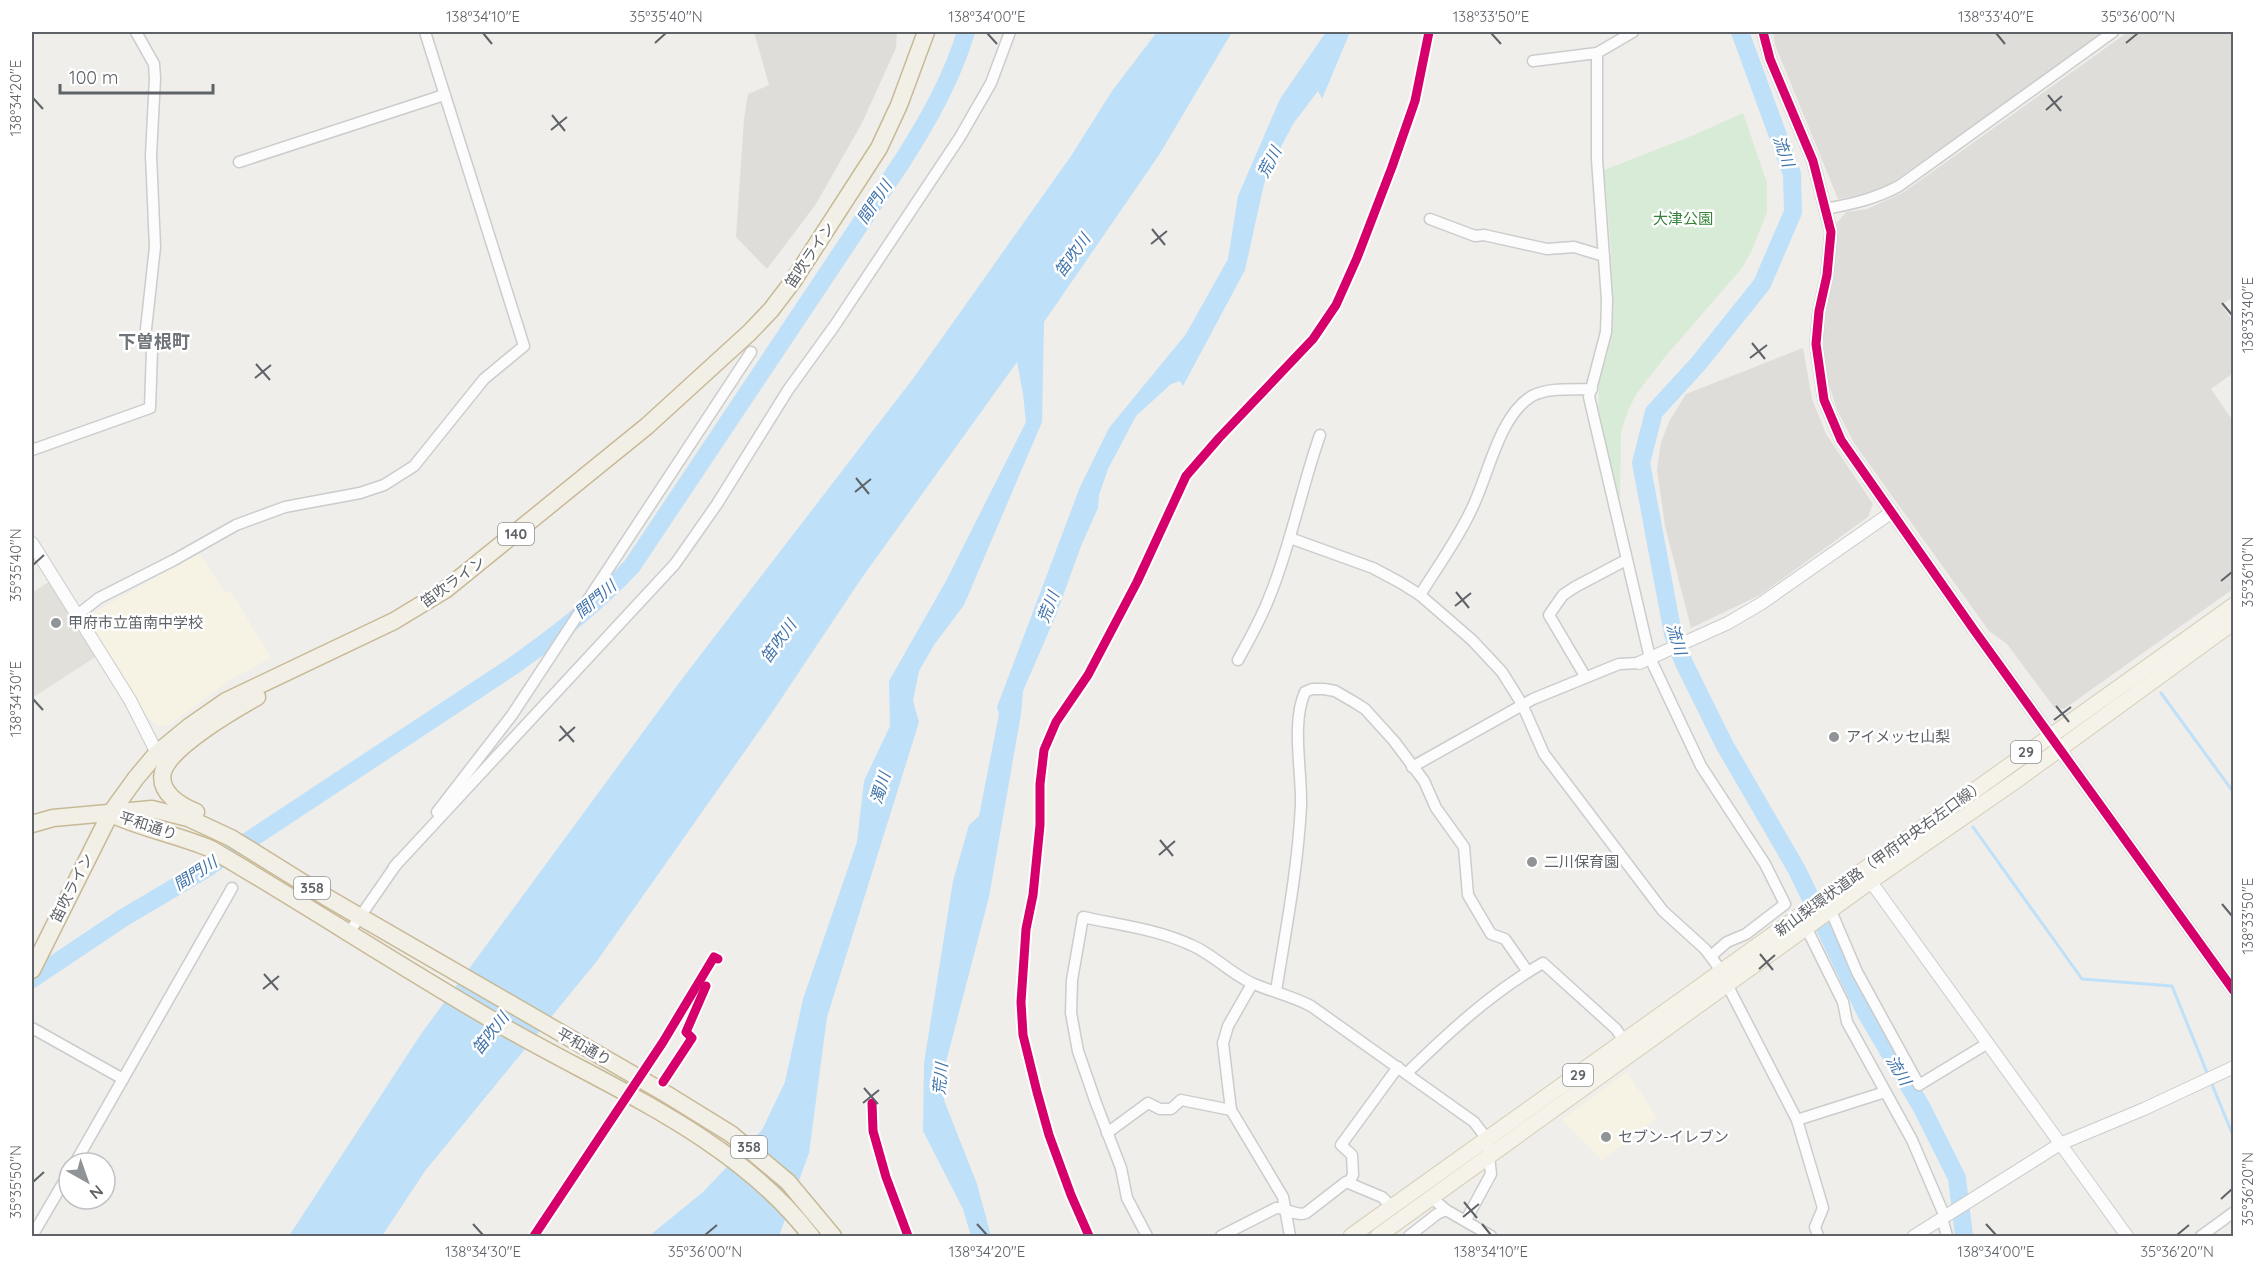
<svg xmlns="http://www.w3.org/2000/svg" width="2265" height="1268" font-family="Quicksand,'Noto Sans JP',sans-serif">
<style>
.commercial{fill:#f7f3e4}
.industrial{fill:#dfddda}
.education{fill:#e2e0da}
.green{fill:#d8ebd6}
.water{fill:#bfe0f9}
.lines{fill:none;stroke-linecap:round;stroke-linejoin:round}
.stream{stroke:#bfe0f9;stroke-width:3}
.river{stroke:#bfe0f9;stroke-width:18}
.minor-casing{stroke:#cbcccc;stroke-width:13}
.tertiary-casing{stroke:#cbcccc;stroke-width:14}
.primary-casing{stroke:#d7ceb8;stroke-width:17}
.trunk-casing{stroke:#c8b996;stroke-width:19}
.minor{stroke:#fdfcfc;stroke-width:10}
.tertiary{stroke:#fdfcfc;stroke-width:12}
.primary{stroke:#f4f2e9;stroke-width:15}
.trunk{stroke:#f2f0e6;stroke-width:16}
.cycleway-casing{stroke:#fff;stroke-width:13}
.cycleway{stroke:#d6006c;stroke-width:9}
.ticks{fill:none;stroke:#5f6368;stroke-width:2}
.poi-dot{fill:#919496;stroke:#fff;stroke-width:2}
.labels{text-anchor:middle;stroke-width:5;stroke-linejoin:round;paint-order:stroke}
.shield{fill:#fff;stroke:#8f9295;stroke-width:1.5}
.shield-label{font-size:14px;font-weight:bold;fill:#5f6368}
.park-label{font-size:15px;fill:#348238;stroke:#fff}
.street-label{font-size:15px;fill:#5f6368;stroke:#fff}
.poi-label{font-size:15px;fill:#5f6368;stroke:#fff;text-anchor:start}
.water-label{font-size:16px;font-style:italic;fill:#4174aa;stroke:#fff}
.quarter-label{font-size:18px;font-weight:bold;fill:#70757a;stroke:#fff}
.neatline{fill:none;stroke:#5f6368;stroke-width:2}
.ticks-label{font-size:15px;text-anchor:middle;fill:#5f6368}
</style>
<rect width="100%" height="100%" fill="#efeeea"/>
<g class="commercial">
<path d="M 199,553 L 224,591 L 231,592 L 271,658 L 233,678 L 169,725 L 160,727 L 147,717 L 122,673 L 81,620 Z"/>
<path d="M 1627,1072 L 1657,1118 L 1602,1160 L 1562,1120 Z"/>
</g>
<g class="industrial">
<path d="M 754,32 L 897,32 L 896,48 L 862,123 L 816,204 L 767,269 L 736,237 L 744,119 L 748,94 L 769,85 Z"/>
<path d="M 1773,32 L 2104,32 L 1890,184 L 1864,195 L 1838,199 L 1775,45 Z"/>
<path d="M 2128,32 L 2233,32 L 2234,296 L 2222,305 L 2233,322 L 2233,373 L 2211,389 L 2233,421 L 2233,589 L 2064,709 L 2054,707 L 2007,644 L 1989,631 L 1854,443 L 1837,410 L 1825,372 L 1823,338 L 1824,313 L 1834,270 L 1836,224 L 1846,212 L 1867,209 L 1904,192 Z"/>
<path d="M 1803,348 L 1812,399 L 1826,434 L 1873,504 L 1868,517 L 1760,595 L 1691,628 L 1665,526 L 1657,470 L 1661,442 L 1670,420 L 1686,394 Z"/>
</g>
<path class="education" d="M 53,579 L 100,654 L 32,698 L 32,593 Z"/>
<path class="green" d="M 1743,113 L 1767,183 L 1767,212 L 1752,250 L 1742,268 L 1664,358 L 1637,393 L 1629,408 L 1621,432 L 1620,503 L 1598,414 L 1599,379 L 1607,354 L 1613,326 L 1611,252 L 1604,170 L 1694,135 Z"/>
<g class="water">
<path d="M 1157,32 L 1232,32 L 1159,155 L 1044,322 L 1042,422 L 964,605 L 934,645 L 919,671 L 913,701 L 919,722 L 827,1017 L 809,1153 L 779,1236 L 649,1236 L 703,1192 L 762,1130 L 785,1082 L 803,999 L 857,842 L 864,781 L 890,726 L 889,681 L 946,581 L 1026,422 L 1023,394 L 1017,362 L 861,579 L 769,717 L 597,961 L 425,1171 L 382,1236 L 289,1236 L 421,1034 L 682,679 L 915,376 L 1071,156 L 1112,91 Z"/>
<path d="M 1326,32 L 1350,32 L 1322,99 L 1318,91 L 1293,124 L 1281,147 L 1264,184 L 1245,270 L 1183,386 L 1180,381 L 1171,384 L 1136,416 L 1108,469 L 1099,495 L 1098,508 L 1081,546 L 1056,615 L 1023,691 L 1021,714 L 989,897 L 946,1062 L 944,1100 L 977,1184 L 991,1236 L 971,1236 L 963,1209 L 923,1131 L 924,1063 L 953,881 L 969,825 L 979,816 L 999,714 L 997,707 L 1080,487 L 1109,428 L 1186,334 L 1228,259 L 1238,196 L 1280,99 Z"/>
</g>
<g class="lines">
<g class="stream">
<path d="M 2161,693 L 2234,793"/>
<path d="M 1973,827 L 2082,979 L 2172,986 L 2208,1075"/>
<path d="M 2211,1082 L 2234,1138"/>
</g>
<g class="river">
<path d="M 1740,32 L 1792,174 L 1793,212 L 1762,284 L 1698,364 L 1654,412 L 1641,463 L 1673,634 L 1684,663 L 1724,744 L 1797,870 L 1866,1013 L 1922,1108 L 1957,1178 L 1964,1236"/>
<path d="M 32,979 L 123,918 L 204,870 L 513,666 C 555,636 597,604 632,566 L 903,160 C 929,119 952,78 966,32"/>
</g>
<defs>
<g id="minor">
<path d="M 1597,53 L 1597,159 L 1607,300 L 1606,332 L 1589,397 L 1650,658 L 1701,766 L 1765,864 L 1785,904 L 1746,934 L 1727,942 L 1711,956"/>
<path d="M 1533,61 L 1597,53 L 1633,32"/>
<path d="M 239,162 L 444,95"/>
<path d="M 1825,209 C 1852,204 1875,199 1899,186 L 2113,32"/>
<path d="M 1430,219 L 1475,236 L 1484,235 L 1547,249 L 1574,247 L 1604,256"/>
<path d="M 32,450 L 150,408 L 152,350 L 145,338 L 155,247 L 151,155 L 155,78 L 154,64 L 136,32"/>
<path d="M 1290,538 L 1373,568 L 1401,583 L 1420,595 L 1472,640 L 1502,672 L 1522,704 L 1544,754 L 1663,911 L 1705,949 L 1717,965 L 1797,1120 L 1823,1208 L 1815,1227 L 1818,1236"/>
<path d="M 1420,595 C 1438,566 1460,536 1474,504 C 1489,472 1500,415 1532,396 C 1549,387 1573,390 1592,389"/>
<path d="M 76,616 L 99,598 L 174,560 L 236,525 L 285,507 L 360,493 L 384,485 L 414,466 L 484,379 L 524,346 L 425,32"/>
<path d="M 1238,660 C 1249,640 1261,619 1269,598 C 1291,545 1301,489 1320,435"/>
<path d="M 1585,676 L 1549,615 L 1563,595 L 1575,587 L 1626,560"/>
<path d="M 1412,767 L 1533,699 L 1619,664 L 1639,663"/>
<path d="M 437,812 L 512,715 L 751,352"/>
<path d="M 394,867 L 675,564 L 717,504 L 788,390 L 835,325 L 960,137 L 991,83 L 1010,32"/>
<path d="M 1831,911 L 1857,972 L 1919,1085 L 1988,1043"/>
<path d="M 1804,923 L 1843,1002 L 1847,1022 L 1912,1140 L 1945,1217"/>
<path d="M 348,934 L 398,862"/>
<path d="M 1252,984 L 1228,1026 L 1223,1043 L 1231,1110 L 1283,1197 L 1290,1236"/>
<path d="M 1276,991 C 1286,929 1298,867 1301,805 C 1302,771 1291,723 1305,692 L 1312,689 L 1324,689 L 1335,691 L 1354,702 L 1365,709 L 1394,741 L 1424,781 L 1436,808 L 1464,847 L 1468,895 L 1491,934 L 1505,939 L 1528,972"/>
<path d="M 32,1028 L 123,1079"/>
<path d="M 1407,1073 C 1449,1032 1492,992 1543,963 L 1616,1029 L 1625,1042"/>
<path d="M 1797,1120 L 1885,1092"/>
<path d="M 1107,1133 L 1148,1103 L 1160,1109 L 1171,1109 L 1181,1100 L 1231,1110"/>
<path d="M 75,1163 L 232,888"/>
<path d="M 1349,1182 L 1353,1175 L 1352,1155 L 1341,1145 L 1398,1067"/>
<path d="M 1432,1198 L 1446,1210 L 1491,1236"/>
<path d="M 1942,1218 L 1947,1236"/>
<path d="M 32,1236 L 69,1173"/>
<path d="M 1147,1236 L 1127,1198 L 1121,1168 L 1096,1103 L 1078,1051 L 1071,1013 L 1072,980 L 1083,917 C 1119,925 1157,929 1191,945 C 1213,954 1235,977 1254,984 C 1273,992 1292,996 1311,1006 L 1474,1122 L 1487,1139 L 1491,1174 L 1466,1220"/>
<path d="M 1221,1236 L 1276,1208 C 1287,1207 1295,1217 1306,1213 L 1346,1182 L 1382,1197 L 1392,1207"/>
<path d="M 1409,1236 L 1437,1214 L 1446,1210"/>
<path d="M 2201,1236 L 2234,1212"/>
</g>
<g id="tertiary">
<path d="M 1763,32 L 1770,59 L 1813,161 L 1831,232 L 1827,275 L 1819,311 L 1816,344 L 1824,400 L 1841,440 L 1974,630 L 2234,991"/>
<path d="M 32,543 L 130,700 L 157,753"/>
<path d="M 1639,663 L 1728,623 L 1762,603 L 1892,512"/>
<path d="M 1866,875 L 2127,1236"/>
<path d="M 1914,1236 L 2060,1144 L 2144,1109 L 2234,1067"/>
</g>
<g id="primary">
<path d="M 1351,1236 L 2234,605"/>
<path d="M 1378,1236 L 1871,881 L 2017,780 L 2234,622"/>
</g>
<g id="trunk">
<path d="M 196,812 C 181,806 158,793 163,772 C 170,747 234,710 257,697"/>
<path d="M 111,814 C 143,829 178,835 211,849 C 306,905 398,965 494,1021 C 602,1085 732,1133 811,1236"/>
<path d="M 32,824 L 53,818 L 152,809 L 188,818 L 231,838 L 326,897 L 663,1092 L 731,1134 L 788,1182 L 833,1236"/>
<path d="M 32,970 L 110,814 L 136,778 L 157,753 L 190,726 L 226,701 L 394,621 L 445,590 L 647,426 L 749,333 L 771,310 L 793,281 L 879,148 L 899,105 L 926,32"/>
</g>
</defs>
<use href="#minor" class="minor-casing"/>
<use href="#tertiary" class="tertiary-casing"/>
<use href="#primary" class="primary-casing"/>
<use href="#trunk" class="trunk-casing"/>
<use href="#minor" class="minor"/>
<use href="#tertiary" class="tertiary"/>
<use href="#primary" class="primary"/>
<use href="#trunk" class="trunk"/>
<defs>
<g id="cycleway">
<path d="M 1763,32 L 1770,59 L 1813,161 L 1831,232 L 1827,275 L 1819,311 L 1816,344 L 1824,400 L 1841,440 L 1974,630 L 2234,991"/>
<path d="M 663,1082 L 692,1038 L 686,1032 L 706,986"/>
<path d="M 872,1103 L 873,1131 L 886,1177 L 908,1236"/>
<path d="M 534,1236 L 663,1042 L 714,957 L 718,959"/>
<path d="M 1089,1236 L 1071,1195 L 1049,1135 L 1037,1092 L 1023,1035 L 1021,1002 L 1026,929 L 1033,895 L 1040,825 L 1040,784 L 1044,750 L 1056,722 L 1088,675 L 1137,582 L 1186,476 L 1219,438 L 1313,339 L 1336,305 L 1357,258 L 1392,167 L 1415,101 L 1429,32"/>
</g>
</defs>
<use href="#cycleway" class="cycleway-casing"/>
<use href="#cycleway" class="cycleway"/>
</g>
<path class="ticks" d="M 483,33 L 492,44M 987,33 L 997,44M 1491,33 L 1501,44M 1996,33 L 2005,44M 655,43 L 666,33M 2126,43 L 2138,33M 2048,95 L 2061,111M 33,98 L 43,109M 2046,110 L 2062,96M 552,115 L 565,131M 551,130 L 567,117M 1152,229 L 1165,245M 1151,244 L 1167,231M 2222,303 L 2232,315M 1752,343 L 1765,359M 1750,358 L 1767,345M 256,364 L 270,380M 255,378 L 271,365M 856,478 L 869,494M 855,492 L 871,479M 33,565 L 44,555M 2221,581 L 2232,572M 1456,592 L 1469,608M 1455,606 L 1471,593M 33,699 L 43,710M 2056,706 L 2069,722M 2054,720 L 2071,707M 560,726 L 574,742M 559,741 L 575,727M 1160,840 L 1173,856M 1159,855 L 1175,841M 2222,904 L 2232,916M 1760,954 L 1773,970M 1759,969 L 1775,955M 264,974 L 278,990M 263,989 L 279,976M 864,1088 L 878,1104M 863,1103 L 879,1090M 33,1182 L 44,1172M 2221,1199 L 2232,1189M 1464,1202 L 1477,1218M 1463,1217 L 1479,1204M 473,1224 L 483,1235M 977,1224 L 987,1235M 1482,1224 L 1491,1235M 1986,1224 L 1996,1235M 705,1235 L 717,1225M 2177,1235 L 2189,1225"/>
<g class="poi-dot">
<circle cx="56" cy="623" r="6"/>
<circle cx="1834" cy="737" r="6"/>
<circle cx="1532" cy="862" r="6"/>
<circle cx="1606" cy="1137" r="6"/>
</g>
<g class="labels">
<g class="shield">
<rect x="498" y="523" width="36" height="22" rx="4.5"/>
<rect x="2011" y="741" width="30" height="22" rx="4.5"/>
<rect x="294" y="877" width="36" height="22" rx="4.5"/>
<rect x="1563" y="1064" width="30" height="22" rx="4.5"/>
<rect x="731" y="1136" width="36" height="22" rx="4.5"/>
</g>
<g class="shield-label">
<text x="516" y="539">140</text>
<text x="2026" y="757">29</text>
<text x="312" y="893">358</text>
<text x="1578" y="1080">29</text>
<text x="749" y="1152">358</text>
</g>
<g class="park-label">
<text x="1683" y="224">大津公園</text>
</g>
<g class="street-label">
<text transform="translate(810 255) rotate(-56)" y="5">笛吹ライン</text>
<text transform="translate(453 582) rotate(-36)" y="5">笛吹ライン</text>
<text transform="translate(148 826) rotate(18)" y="5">平和通り</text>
<text transform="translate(1880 858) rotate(-36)" y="5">新山梨環状道路（甲府中央右左口線）</text>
<text transform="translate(72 888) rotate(-63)" y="5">笛吹ライン</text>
<text transform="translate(584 1047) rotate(30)" y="5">平和通り</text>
</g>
<g class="poi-label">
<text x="68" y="628">甲府市立笛南中学校</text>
<text x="1846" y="742">アイメッセ山梨</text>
<text x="1544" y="867">二川保育園</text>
<text x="1618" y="1142">セブン-イレブン</text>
</g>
<g class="water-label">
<text transform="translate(1784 151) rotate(70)" y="6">流川</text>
<text transform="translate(1269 162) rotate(-62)" y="6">荒川</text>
<text transform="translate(874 202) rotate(-56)" y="6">間門川</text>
<text transform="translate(1072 255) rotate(-54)" y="6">笛吹川</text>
<text transform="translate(595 599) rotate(-40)" y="6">間門川</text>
<text transform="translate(1048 607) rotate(-69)" y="6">荒川</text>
<text transform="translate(1677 639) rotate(73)" y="6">流川</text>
<text transform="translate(778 641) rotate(-54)" y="6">笛吹川</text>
<text transform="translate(880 788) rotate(-73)" y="6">濁川</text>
<text transform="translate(195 873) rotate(-33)" y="6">間門川</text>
<text transform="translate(490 1033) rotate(-52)" y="6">笛吹川</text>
<text transform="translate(1899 1070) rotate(59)" y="6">流川</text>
<text transform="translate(940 1079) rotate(-85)" y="6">荒川</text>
</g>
<g class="quarter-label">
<text x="154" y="348">下曽根町</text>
</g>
</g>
<rect width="2265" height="1268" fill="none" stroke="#ffffff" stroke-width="66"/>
<g transform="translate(87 1181) rotate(140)"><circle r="28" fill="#ffffff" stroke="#bfc1c3" stroke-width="1.5"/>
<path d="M0-4.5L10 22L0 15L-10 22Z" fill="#919496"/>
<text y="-9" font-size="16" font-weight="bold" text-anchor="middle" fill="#5f6368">N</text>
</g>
<path d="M60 84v9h153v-9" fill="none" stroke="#5f6368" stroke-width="3"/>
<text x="69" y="84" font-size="18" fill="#5f6368" stroke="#ffffff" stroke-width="4.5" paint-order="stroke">100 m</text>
<rect x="33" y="33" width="2199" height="1202" class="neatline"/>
<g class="ticks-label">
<text x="483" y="22">138°34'10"E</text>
<text x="666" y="22">35°35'40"N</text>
<text x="987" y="22">138°34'00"E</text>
<text x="1491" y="22">138°33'50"E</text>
<text x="1996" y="22">138°33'40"E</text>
<text x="2138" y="22">35°36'00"N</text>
<text transform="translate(16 98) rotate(-90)" y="5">138°34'20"E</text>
<text transform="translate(2248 315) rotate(-90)" y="5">138°33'40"E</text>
<text transform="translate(16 565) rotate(-90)" y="5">35°35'40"N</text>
<text transform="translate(2248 572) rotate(-90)" y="5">35°36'10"N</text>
<text transform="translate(16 699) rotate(-90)" y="5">138°34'30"E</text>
<text transform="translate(2248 916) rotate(-90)" y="5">138°33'50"E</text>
<text transform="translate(16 1182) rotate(-90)" y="5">35°35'50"N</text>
<text transform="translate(2248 1189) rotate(-90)" y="5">35°36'20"N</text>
<text x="483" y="1257">138°34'30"E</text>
<text x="705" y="1257">35°36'00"N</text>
<text x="987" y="1257">138°34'20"E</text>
<text x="1491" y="1257">138°34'10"E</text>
<text x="1996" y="1257">138°34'00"E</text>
<text x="2177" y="1257">35°36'20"N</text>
</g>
</svg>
